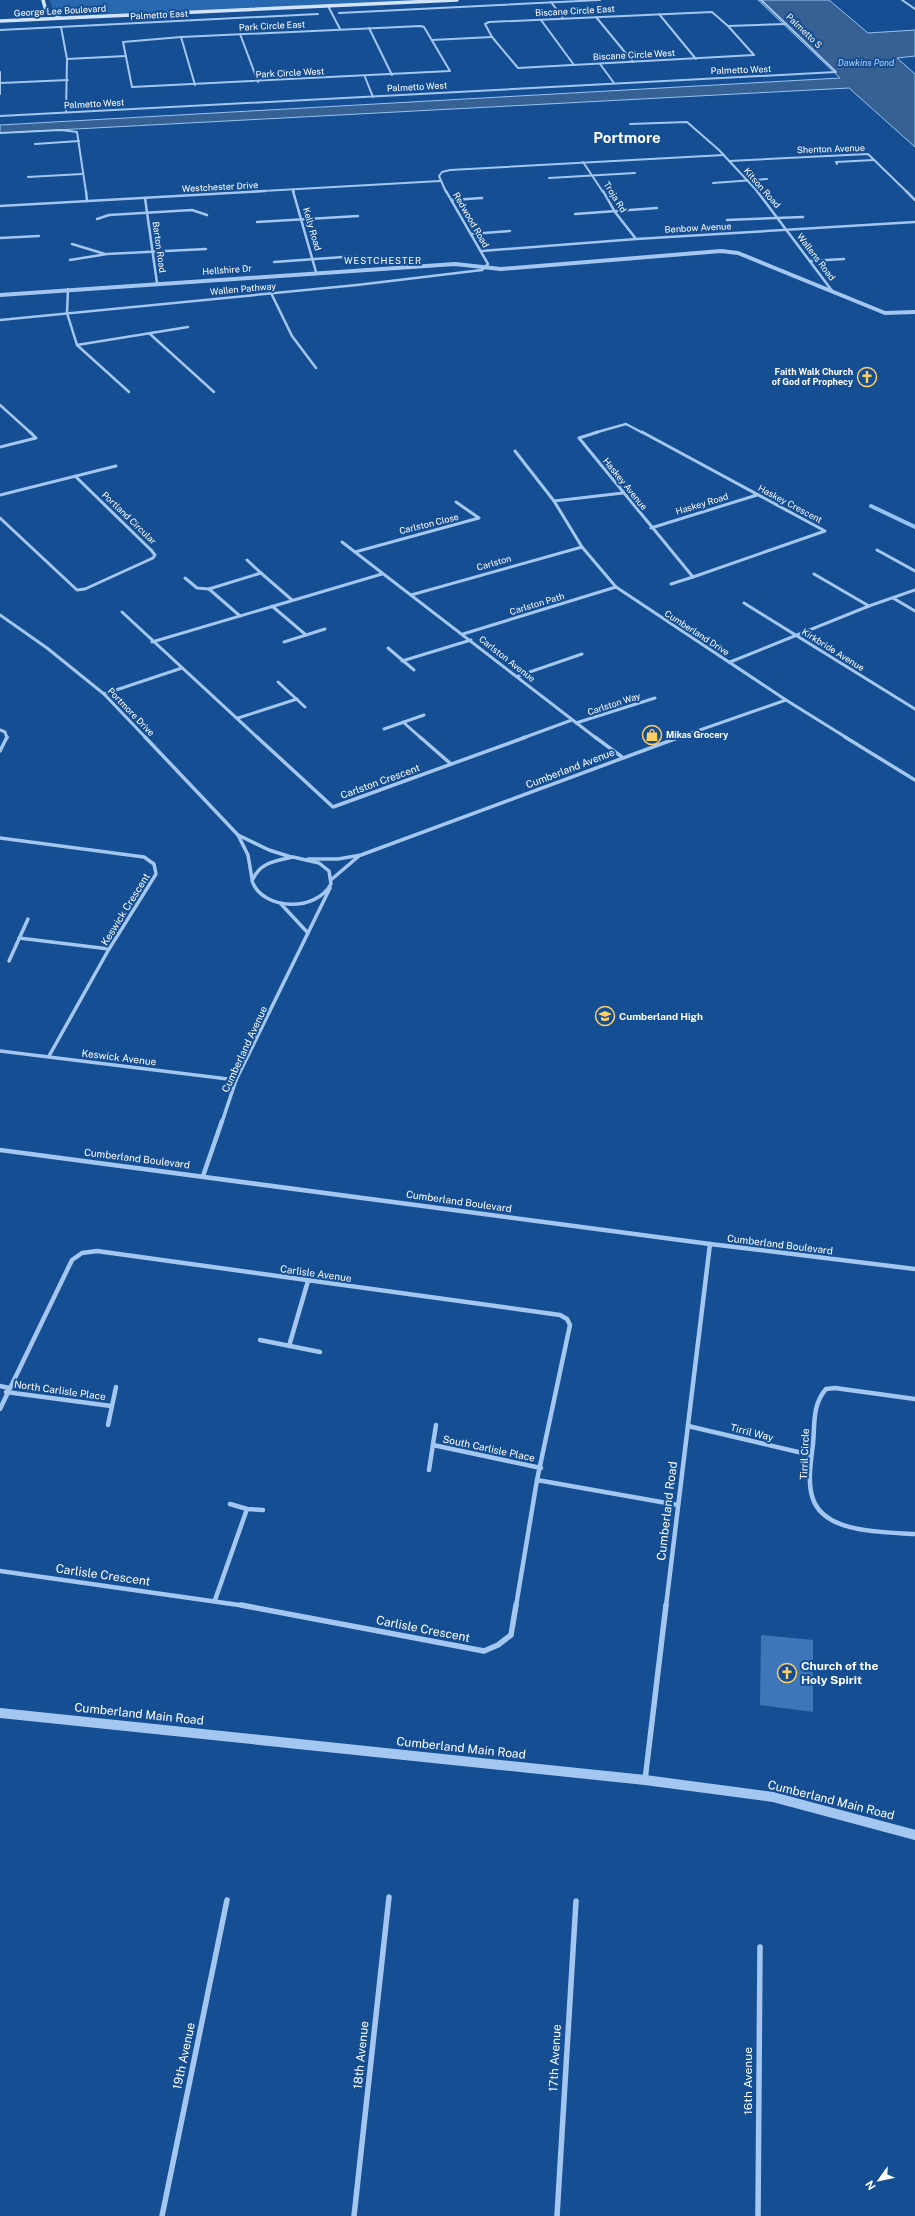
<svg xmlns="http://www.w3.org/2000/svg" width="915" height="2216" font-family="'Public Sans',sans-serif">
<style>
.green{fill:#2768b1}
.water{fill:#376192;stroke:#95c3f4}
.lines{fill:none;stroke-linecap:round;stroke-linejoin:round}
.stream{stroke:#95c3f4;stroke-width:4}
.building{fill:#3d77ba}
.minor-far5{stroke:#a3c7f1;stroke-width:2}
.minor-far4{stroke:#a3c7f1;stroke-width:2.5}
.minor-far3{stroke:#a3c7f1;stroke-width:3}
.minor-far2{stroke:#a3c7f1;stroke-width:3.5}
.minor-far1{stroke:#a3c7f1;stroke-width:4.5}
.minor{stroke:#a3c7f1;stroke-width:5.5}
.tertiary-far1{stroke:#a3c7f1;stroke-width:4}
.tertiary{stroke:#a3c7f1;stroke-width:10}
.secondary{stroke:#d1e4fc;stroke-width:3.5}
.labels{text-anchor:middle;stroke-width:4;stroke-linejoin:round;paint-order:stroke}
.far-street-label{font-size:9px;fill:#fff;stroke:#154e92}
.far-water-label{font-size:9px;font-style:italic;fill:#afd1f8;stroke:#154e92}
.far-neighbourhood-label{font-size:9px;letter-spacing:1px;fill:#fff;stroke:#154e92}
.far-poi-label{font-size:9px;font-weight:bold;fill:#fff;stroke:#154e92;text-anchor:end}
.street-label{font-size:10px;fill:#fff;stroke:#154e92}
.poi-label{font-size:10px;font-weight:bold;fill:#fff;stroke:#154e92;text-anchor:start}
.near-street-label{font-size:12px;fill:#fff;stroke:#154e92}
.near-poi-label{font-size:12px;font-weight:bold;fill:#fff;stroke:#154e92;text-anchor:start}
.far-town-label{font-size:15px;font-weight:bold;fill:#fff;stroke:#154e92}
</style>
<rect width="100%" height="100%" fill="#154e92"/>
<path class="green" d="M 50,0 L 445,0 L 72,17 L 54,12 Z"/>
<path class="water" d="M 758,0 L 829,0 L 868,33 L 915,30 L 915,56 L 897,58 L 915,74 L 915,147 L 849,88 L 0,133 L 0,125 L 840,78 Z"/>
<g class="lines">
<path class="stream" d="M 871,506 L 915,527"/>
</g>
<path class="building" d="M 761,1635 L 813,1640 L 813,1712 L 760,1705 Z"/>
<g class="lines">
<g class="minor-far5">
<path d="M 902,0 L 915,9"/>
<path d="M 551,2 L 563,18"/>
<path d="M 328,6 L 340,29"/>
<path d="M 712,12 L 728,26 L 754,55 L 518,68 L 492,37 L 485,24 L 489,22 Z"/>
<path d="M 339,13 L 600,0"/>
<path d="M 659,14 L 696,59"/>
<path d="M 596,17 L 633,62"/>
<path d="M 541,20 L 574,65"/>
<path d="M 421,26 L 424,27 L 450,71 L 132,87 L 123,42 L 181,37 Z"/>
<path d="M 728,26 L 786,24"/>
<path d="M 61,27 L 67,59 L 66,112"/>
<path d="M 369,28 L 392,75"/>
<path d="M 0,30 L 318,14"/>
<path d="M 240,34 L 258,82"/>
<path d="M 181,37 L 195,85"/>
<path d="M 432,40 L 492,37"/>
<path d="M 67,59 L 126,56"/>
<path d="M 600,64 L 614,83"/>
<path d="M 0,72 L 0,94"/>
<path d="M 365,77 L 373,97"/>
<path d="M 1,83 L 68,80"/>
<path d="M 0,116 L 836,72 L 761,0"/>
<path d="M 630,124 L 687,122 L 719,150 L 758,192"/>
<path d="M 0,133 L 61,130 L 77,132 L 86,192"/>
<path d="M 35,144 L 79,141"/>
<path d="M 729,161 L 868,154 L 907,192"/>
<path d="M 583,162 L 603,192"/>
<path d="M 837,164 L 836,162 L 874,160"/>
<path d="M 28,177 L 82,174"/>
<path d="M 549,178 L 635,173"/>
<path d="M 713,183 L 767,179"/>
<path d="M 293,190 L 294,192"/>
<path d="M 247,192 L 440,181"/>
<path d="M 446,192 L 439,176 L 442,172 L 450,170 L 724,155"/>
</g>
<g class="minor-far4">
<path d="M 86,191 L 87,201"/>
<path d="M 293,191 L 316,272"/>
<path d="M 603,191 L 615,212 L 636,239"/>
<path d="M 757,191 L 833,292"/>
<path d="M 906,191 L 915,200"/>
<path d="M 145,198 L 157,283"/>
<path d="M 452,200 L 482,198"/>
<path d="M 0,206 L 265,191"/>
<path d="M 575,214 L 657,208"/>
<path d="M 97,219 L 109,215 L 192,210 L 207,215"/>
<path d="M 727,220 L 803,217"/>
<path d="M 257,222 L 358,216"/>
<path d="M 471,234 L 510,231"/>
<path d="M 0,238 L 39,236"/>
<path d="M 72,244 L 105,254"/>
<path d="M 481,251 L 636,239 L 915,222"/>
<path d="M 70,260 L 107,254 L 206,249"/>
<path d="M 810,261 L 844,259"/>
<path d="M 274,262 L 357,256"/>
<path d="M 68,289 L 67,313 L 77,345 L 129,392"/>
<path d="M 271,293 L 292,336 L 316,368"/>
<path d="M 0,320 L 357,285 L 482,270 L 488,264 L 446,191"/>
<path d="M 150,334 L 214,392"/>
<path d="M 77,345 L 188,327"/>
<path d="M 0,405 L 31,433"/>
<path d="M 594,433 L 626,424 L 643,433"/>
</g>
<g class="minor-far3">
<path d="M 598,432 L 579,438 L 693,577"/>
<path d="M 642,432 L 825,531 L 693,577"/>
<path d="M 0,447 L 36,438 L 30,432"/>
<path d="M 515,451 L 554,501 L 582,547 L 616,587 L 786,700 L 847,738"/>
<path d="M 0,495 L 116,466"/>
<path d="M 554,501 L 623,493"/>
<path d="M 0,518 L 77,590 L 85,589 L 153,558 L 155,555 L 151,550 L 75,476"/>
<path d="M 651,528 L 757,495"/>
<path d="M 342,542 L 596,738"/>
<path d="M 877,550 L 915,571"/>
<path d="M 355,552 L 479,518 L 456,502"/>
<path d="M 247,560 L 261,573"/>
<path d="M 814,574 L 869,606"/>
<path d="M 185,578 L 197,588 L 209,589"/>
<path d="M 671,584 L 693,577"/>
<path d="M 411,595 L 582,547"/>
<path d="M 893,598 L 915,611"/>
<path d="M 744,603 L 915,709"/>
<path d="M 272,606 L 306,635"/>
<path d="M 122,612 L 258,738"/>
<path d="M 0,615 L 47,648 L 104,694 L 146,738"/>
<path d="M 240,616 L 209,589 L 261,573 L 292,600"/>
<path d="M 463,634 L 616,587"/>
<path d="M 152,642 L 382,574"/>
<path d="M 284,642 L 325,629"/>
<path d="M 388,648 L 414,670"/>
<path d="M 402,661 L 471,640"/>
<path d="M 730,662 L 869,606 L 915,590"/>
<path d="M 518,676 L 582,654"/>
<path d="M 278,682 L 305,707"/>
<path d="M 104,694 L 182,668"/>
<path d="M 238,718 L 297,699"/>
<path d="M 403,722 L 421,738"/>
<path d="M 576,723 L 655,698"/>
<path d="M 384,729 L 424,715"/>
<path d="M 0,730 L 5,732 L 7,738"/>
<path d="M 523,738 L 572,720"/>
<path d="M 677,738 L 786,700"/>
</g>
<g class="minor-far2">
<path d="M 145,737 L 238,835 L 248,855 L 252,879"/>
<path d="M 257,737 L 333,807 L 526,737"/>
<path d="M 420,737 L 451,764"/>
<path d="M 595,737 L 622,757"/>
<path d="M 845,737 L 915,780"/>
<path d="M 0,751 L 7,737"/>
<path d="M 238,835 L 269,850 L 291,857"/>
<path d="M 0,838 L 144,857 L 154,864 L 156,874 L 109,949 L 49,1056"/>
<path d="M 293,857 L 319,863 L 329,871 L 331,884 C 316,912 263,911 252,881 C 260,862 275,861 293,857 Z"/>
<path d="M 308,859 L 338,859 L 361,855 L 680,737"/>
<path d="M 332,879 L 359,856"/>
<path d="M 281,904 L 308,933"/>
<path d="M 19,938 L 109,949"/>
<path d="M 9,961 L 28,919"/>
<path d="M 0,1051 L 236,1080"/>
<path d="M 222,1122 L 236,1080 L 330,888"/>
</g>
<g class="minor-far1">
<path d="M 0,1150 L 710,1244 L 915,1269"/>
<path d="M 203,1176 L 222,1121"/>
<path d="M 260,1340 L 320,1352"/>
<path d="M 289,1346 L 308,1281"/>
<path d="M 0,1386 L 9,1388"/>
<path d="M 6,1392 L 111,1406"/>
<path d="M 915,1399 L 835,1388 L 826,1389 C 812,1405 815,1424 813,1444 C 811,1461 807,1483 813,1499 C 825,1534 885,1532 915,1534"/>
<path d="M 0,1409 L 72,1260 L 82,1253 L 97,1251 L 560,1315 L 567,1319 L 570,1325 L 537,1480 L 516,1606"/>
<path d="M 108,1425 L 116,1387"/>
<path d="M 688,1426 L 811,1455"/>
<path d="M 433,1445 L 541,1468"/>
<path d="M 429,1470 L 436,1425"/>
<path d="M 537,1480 L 678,1505"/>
<path d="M 230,1504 L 247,1509 L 263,1510"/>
<path d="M 0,1571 L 246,1606"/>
<path d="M 215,1600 L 247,1509"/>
<path d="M 666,1606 L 710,1244"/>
</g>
<g class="minor">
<path d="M 241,1605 L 484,1651 L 498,1645 L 511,1635 L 516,1605"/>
<path d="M 645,1780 L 666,1605"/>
<path d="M 162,2216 L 227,1900"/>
<path d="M 354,2216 L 389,1897"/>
<path d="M 557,2216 L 576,1901"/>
<path d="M 758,2216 L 760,1947"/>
</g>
<path class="tertiary-far1" d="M 0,295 L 455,264 L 501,269 L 721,251 L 738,253 L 885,313 L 915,312"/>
<path class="tertiary" d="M 0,1713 L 645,1780 L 773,1797 L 915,1835"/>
<g class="secondary">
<path d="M 43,0 L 46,11 L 59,16"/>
<path d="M 0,21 L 457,0"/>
</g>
</g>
<defs>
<symbol id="church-ring" viewBox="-11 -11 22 22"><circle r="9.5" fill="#154e92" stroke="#ffcf63" stroke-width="1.5"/><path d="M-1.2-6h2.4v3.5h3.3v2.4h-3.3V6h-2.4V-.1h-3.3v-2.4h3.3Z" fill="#ffcf63"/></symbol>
<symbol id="shop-ring" viewBox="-11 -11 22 22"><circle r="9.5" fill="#154e92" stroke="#ffcf63" stroke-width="1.5"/><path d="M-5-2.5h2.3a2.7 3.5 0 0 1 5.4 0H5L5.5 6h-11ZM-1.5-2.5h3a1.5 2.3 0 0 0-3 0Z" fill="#ffcf63"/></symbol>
<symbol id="school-ring" viewBox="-11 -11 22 22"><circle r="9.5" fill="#154e92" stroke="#ffcf63" stroke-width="1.5"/><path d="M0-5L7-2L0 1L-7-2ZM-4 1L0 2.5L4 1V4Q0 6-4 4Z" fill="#ffcf63"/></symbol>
</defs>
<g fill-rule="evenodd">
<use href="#church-ring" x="856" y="366" width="22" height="22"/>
<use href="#shop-ring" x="641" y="724" width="22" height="22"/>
<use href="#school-ring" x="594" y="1005" width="22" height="22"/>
<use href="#church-ring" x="776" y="1662" width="22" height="22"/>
</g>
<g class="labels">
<g class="far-street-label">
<text transform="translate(60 11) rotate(-3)" y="3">George Lee Boulevard</text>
<text transform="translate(575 11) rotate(-3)" y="3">Biscane Circle East</text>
<text transform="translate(159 15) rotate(-3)" y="3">Palmetto East</text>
<text transform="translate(272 26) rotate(-3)" y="3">Park Circle East</text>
<text transform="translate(804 31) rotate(44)" y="3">Palmetto S</text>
<text transform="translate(634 55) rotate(-3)" y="3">Biscane Circle West</text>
<text transform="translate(741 70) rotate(-2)" y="3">Palmetto West</text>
<text transform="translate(290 73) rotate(-3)" y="3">Park Circle West</text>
<text transform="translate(417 87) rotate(-3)" y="3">Palmetto West</text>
<text transform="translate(94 104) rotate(-3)" y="3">Palmetto West</text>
<text transform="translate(831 149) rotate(-2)" y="3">Shenton Avenue</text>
<text transform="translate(220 187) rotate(-3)" y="3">Westchester Drive</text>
<text transform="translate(762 188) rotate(49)" y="3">Kitson Road</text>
<text transform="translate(615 197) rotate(58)" y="3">Troja Rd</text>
<text transform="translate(471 220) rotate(60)" y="3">Redwood Road</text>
<text transform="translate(698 228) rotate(-3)" y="3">Benbow Avenue</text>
<text transform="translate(312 229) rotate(74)" y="3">Kelly Road</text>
<text transform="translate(159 247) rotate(82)" y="3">Barton Road</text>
<text transform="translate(816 257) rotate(53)" y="3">Wallens Road</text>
<text transform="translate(227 270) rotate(-4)" y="3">Hellshire Dr</text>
<text transform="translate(243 289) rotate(-5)" y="3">Wallen Pathway</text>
<text transform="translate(625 484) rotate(51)" y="3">Haskey Avenue</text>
<text transform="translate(702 504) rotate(-17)" y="3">Haskey Road</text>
<text transform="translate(790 504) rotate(28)" y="3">Haskey Crescent</text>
<text transform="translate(129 518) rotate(44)" y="3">Portland Circular</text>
<text transform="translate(429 524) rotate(-14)" y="3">Carlston Close</text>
<text transform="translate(494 563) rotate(-16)" y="3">Carlston</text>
<text transform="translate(537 604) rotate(-17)" y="3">Carlston Path</text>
<text transform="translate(697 633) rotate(33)" y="3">Cumberland Drive</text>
<text transform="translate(833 650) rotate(32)" y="3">Kirkbride Avenue</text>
<text transform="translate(507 659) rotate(38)" y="3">Carlston Avenue</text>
<text transform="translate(614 704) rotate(-18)" y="3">Carlston Way</text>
<text transform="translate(131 712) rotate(46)" y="3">Portmore Drive</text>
</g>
<g class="far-water-label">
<text x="866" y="66">Dawkins Pond</text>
</g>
<g class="far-neighbourhood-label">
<text x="383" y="264">WESTCHESTER</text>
</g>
<g class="far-poi-label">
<text x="853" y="375">Faith Walk Church<tspan x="853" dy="10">of God of Prophecy</tspan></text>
<text x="666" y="738" text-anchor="start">Mikas Grocery</text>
</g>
<g class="street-label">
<text transform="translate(570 768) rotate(-21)" y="4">Cumberland Avenue</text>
<text transform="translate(380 781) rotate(-20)" y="4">Carlston Crescent</text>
<text transform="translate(125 909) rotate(-58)" y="4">Keswick Crescent</text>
<text transform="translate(244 1049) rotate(-65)" y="4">Cumberland Avenue</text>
<text transform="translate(119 1057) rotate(7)" y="4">Keswick Avenue</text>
<text transform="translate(137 1158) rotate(7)" y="4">Cumberland Boulevard</text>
<text transform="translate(459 1201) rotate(8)" y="4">Cumberland Boulevard</text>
<text transform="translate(780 1244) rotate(7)" y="4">Cumberland Boulevard</text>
<text transform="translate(316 1273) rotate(8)" y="4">Carlisle Avenue</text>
<text transform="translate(60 1390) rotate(8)" y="4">North Carlisle Place</text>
<text transform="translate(752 1432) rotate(14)" y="4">Tirril Way</text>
<text transform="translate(489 1448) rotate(12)" y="4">South Carlisle Place</text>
<text transform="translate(804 1454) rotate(-88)" y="4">Tirril Circle</text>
</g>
<g class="poi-label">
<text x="619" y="1020">Cumberland High</text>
</g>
<g class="near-street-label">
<text transform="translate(667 1511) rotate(-83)" y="4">Cumberland Road</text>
<text transform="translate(103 1575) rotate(8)" y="4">Carlisle Crescent</text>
<text transform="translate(423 1629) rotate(11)" y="4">Carlisle Crescent</text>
<text transform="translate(139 1714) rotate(6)" y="4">Cumberland Main Road</text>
<text transform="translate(461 1748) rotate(6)" y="4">Cumberland Main Road</text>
<text transform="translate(831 1800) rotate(14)" y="4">Cumberland Main Road</text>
<text transform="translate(361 2055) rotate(-84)" y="4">18th Avenue</text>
<text transform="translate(184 2056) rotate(-78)" y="4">19th Avenue</text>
<text transform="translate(555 2058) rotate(-87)" y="4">17th Avenue</text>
<text transform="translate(748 2081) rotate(-90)" y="4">16th Avenue</text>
</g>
<g class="near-poi-label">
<text x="801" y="1670">Church of the<tspan x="801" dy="14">Holy Spirit</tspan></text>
</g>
<g class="far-town-label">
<text x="627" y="143">Portmore</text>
</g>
</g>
<g transform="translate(879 2180) rotate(237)" stroke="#154e92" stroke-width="3" paint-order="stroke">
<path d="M0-3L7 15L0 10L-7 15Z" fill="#ffffff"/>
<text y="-6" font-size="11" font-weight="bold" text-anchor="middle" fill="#ffffff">N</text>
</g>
</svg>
